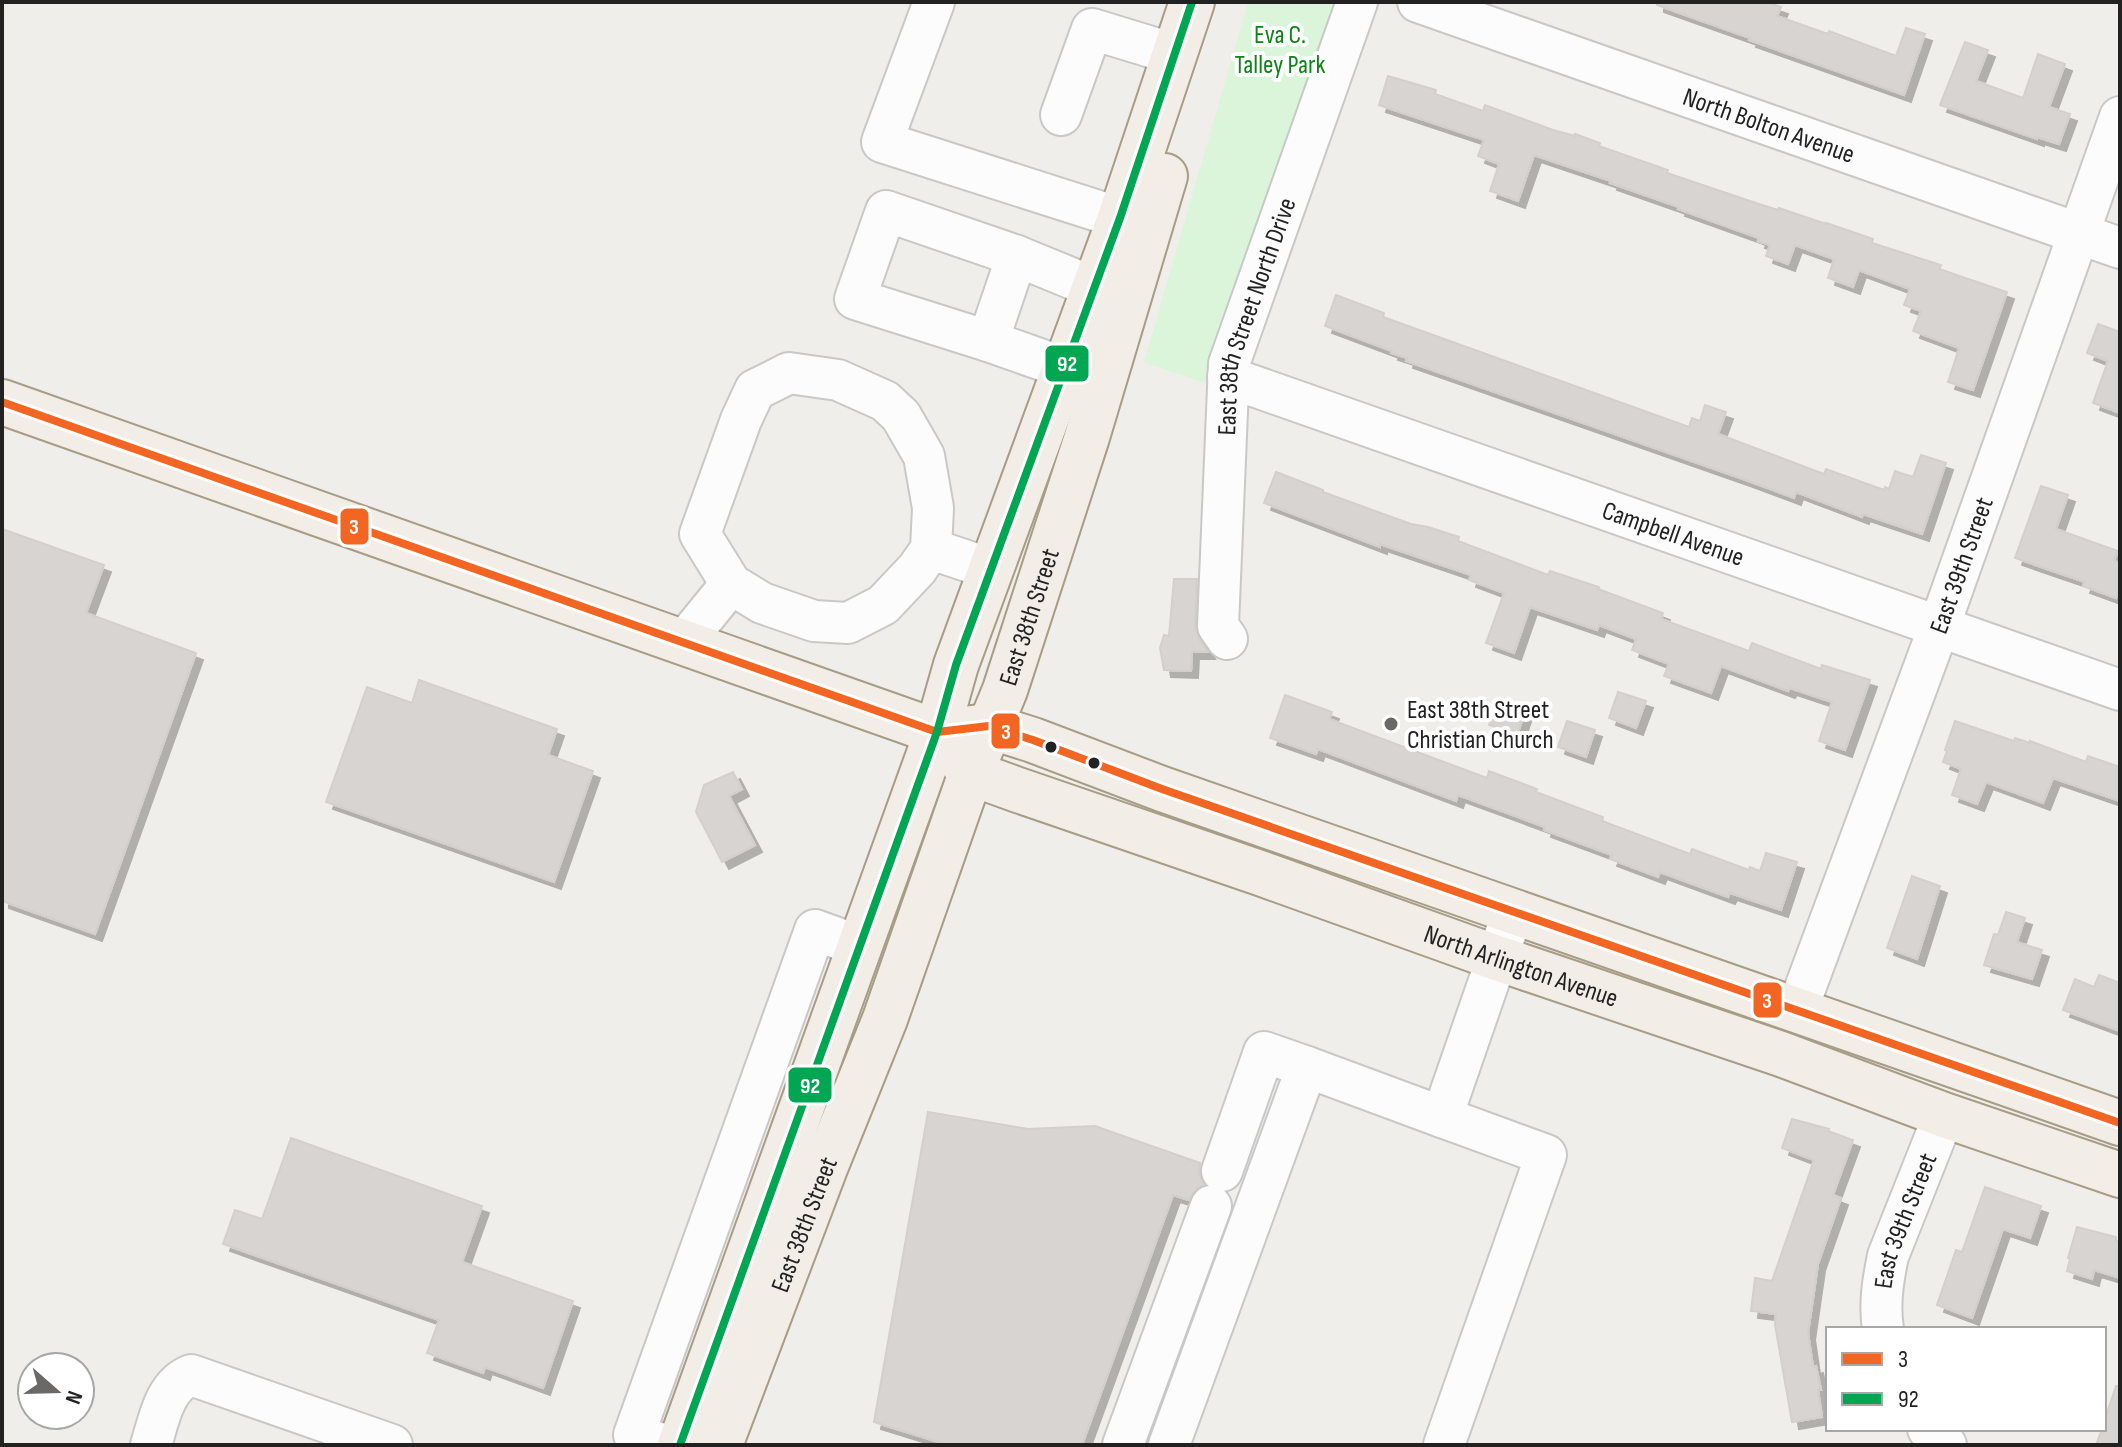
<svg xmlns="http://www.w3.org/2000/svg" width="2122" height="1447" font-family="'Sofia Sans Condensed',sans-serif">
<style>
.park{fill:#daf5da}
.building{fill:#d7d4d2;stroke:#d3d0cc;stroke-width:2;filter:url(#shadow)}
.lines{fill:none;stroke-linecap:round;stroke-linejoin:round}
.minor-casing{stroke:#c9c8c7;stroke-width:44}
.major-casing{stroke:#a79c86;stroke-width:48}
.minor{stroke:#fdfcfc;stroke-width:40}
.major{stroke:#f3ede7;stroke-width:44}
.bus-1-casing{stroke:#fff;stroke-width:14}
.bus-2-casing{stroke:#fff;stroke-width:14}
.bus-1{stroke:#f26522;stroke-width:8}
.bus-2{stroke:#00a651;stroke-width:8}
.poi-dot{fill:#6a6968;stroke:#fff;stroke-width:3}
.bus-dot{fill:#222;stroke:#fff;stroke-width:3}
.labels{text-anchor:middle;stroke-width:8;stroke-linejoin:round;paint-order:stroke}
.park-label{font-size:26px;fill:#0c8416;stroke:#fff}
.street-label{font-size:26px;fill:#222;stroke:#fff}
.poi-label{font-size:26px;fill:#222;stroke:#fff;text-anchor:start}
.line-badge{stroke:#fff;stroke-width:3}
.badge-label{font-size:22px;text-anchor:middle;font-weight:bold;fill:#fff}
</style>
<defs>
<filter id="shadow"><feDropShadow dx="7" dy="7" stdDeviation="0" flood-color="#0004"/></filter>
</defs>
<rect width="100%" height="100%" fill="#f0eeeb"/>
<path class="park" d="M 1248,2 L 1343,2 L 1210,385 L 1144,362 Z"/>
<g class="building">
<path d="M 1657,2 L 1766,2 L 1781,7 L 1777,16 L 1828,34 L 1829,31 L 1896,56 L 1906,28 L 1925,34 L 1904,95 L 1749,40 L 1750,38 L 1657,5 Z"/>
<path d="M 1965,42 L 1988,50 L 1976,81 L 2023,98 L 2038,54 L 2065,64 L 2049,107 L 2070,114 L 2059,144 L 2037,137 L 2037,139 L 1940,105 Z"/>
<path d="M 1388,76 L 1436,90 L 1435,94 L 1483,111 L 1485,105 L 1553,130 L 1575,136 L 1575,134 L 1600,143 L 1599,146 L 1668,170 L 1667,173 L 1756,203 L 1778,210 L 1779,208 L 1826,224 L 1826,223 L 1873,239 L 1872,243 L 1941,265 L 1939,269 L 2007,292 L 1973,390 L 1948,382 L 1959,348 L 1913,331 L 1921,311 L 1904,305 L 1910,289 L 1859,270 L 1853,287 L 1828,278 L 1834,259 L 1795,245 L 1788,264 L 1766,256 L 1770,245 L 1758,241 L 1759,238 L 1678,209 L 1679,207 L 1610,183 L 1611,181 L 1534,155 L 1518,201 L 1490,191 L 1499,164 L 1478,156 L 1484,140 L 1379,105 Z"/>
<path d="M 1336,295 L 1384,313 L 1383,317 L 1689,427 L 1692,418 L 1700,421 L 1705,405 L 1726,412 L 1718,434 L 1824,474 L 1826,469 L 1884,490 L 1885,487 L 1889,489 L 1895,471 L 1913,477 L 1921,455 L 1946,463 L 1922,534 L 1863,514 L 1862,517 L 1796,492 L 1794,498 L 1746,480 L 1406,361 L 1407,358 L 1391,353 L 1392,351 L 1325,326 Z"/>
<path d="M 2098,324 L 2120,332 L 2120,413 L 2093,403 L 2108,361 L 2087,353 Z"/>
<path d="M 1276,472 L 1323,490 L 1323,492 L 1411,524 L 1428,527 L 1459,537 L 1458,541 L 1548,575 L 1550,571 L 1599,587 L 1598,589 L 1663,613 L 1661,619 L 1749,651 L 1752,643 L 1821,669 L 1822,665 L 1870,680 L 1845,750 L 1819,741 L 1832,702 L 1790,688 L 1788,691 L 1721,666 L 1711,693 L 1664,676 L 1669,664 L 1632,650 L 1636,639 L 1599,625 L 1597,630 L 1530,607 L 1514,653 L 1486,643 L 1504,593 L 1469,580 L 1471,575 L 1380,544 L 1380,547 L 1264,503 Z"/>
<path d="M 2041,486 L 2068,495 L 2056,529 L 2118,551 L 2114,561 L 2120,563 L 2120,586 L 2116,598 L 2083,586 L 2085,582 L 2015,558 Z"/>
<path d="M 2,529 L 104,565 L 86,613 L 196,653 L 95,934 L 2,901 Z"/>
<path d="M 1174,579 L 1197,579 L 1195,626 L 1199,639 L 1208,652 L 1192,652 L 1191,671 L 1164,670 L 1160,648 L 1164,635 L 1169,636 Z"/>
<path d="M 419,680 L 557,729 L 548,755 L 593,771 L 554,882 L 326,802 L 367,687 L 412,703 Z"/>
<path d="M 1618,692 L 1646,701 L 1636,728 L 1609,718 Z"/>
<path d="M 1285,695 L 1332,712 L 1329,719 L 1487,778 L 1489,771 L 1537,789 L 1536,792 L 1603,817 L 1602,821 L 1690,854 L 1692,849 L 1749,870 L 1750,867 L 1760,871 L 1766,853 L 1797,862 L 1781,910 L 1730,893 L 1728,897 L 1660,872 L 1658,877 L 1610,859 L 1612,855 L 1544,830 L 1545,827 L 1458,795 L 1456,801 L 1318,749 L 1316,754 L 1270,738 Z"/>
<path d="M 1498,699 L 1526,709 L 1517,735 L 1489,725 Z"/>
<path d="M 1567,721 L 1595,730 L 1586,757 L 1558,747 Z"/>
<path d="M 1955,721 L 2014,741 L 2015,738 L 2030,743 L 2030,741 L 2086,762 L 2088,756 L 2120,767 L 2120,801 L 2053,778 L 2043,803 L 1986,782 L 1977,804 L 1952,795 L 1961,769 L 1943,762 L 1947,751 L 1945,750 Z"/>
<path d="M 733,772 L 742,789 L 729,796 L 755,845 L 722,862 L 696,812 L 704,785 Z"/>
<path d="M 1912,876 L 1940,886 L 1917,959 L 1887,948 Z"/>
<path d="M 2006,912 L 2025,918 L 2017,942 L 2042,950 L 2032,979 L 1984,965 L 1994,934 L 1998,935 Z"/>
<path d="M 2099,975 L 2120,983 L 2120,1031 L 2063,1010 L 2075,979 L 2094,987 Z"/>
<path d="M 928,1112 L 1028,1129 L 1095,1126 L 1200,1163 L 1199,1174 L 1204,1185 L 1196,1189 L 1189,1200 L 1173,1195 L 1082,1445 L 948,1445 L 874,1422 Z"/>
<path d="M 1792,1119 L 1829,1129 L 1828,1131 L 1853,1140 L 1833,1195 L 1841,1198 L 1818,1264 L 1808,1333 L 1813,1367 L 1816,1366 L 1821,1390 L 1818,1390 L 1822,1417 L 1792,1422 L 1775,1325 L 1776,1314 L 1751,1311 L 1755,1278 L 1772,1281 L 1814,1160 L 1782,1148 Z"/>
<path d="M 291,1138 L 482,1206 L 462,1262 L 573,1301 L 543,1388 L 485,1367 L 483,1373 L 427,1353 L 439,1320 L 223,1244 L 235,1210 L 262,1219 Z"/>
<path d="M 1985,1187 L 2041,1206 L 2030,1238 L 2003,1229 L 1972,1318 L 1937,1305 L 1956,1250 L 1962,1252 Z"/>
<path d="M 2077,1227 L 2116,1237 L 2116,1241 L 2120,1242 L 2120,1278 L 2094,1270 L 2092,1279 L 2067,1271 L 2070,1259 L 2068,1258 Z"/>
<path d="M 2116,1386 L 2120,1386 L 2120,1445 L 2096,1445 L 2102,1429 L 2104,1429 L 2104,1422 Z"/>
</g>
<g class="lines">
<defs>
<g id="minor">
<path d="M 934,2 L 882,142 L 1120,218"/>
<path id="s1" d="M 1418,2 L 2120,248"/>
<path d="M 1061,115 L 1092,29 L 1174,54"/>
<path d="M 988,341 L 855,299 L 886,211 L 1017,256"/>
<path d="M 1065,368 L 988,341 L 1017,256 L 1095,288"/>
<path id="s2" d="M 1228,377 L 2120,690"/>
<path d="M 931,549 L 917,569 L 883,605 L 848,623 L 814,621 L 762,603 L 731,584 L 700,534 L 741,420 L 755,390 L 789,373 L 838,380 L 885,401 L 901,416 L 924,456 L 933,508 L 931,549 L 991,569"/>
<path id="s3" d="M 1227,639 L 1218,626 L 1229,364 L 1357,2"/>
<path d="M 683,643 L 731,584"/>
<path id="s4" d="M 1797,1010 L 1939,627 L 2120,117"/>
<path d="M 1442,1117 L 1546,1155 L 1444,1445"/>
<path d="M 1222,1171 L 1264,1052 L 1307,1067"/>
<path id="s5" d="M 1883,1329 C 1879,1304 1883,1280 1888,1256 L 1944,1115"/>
<path d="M 1928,1429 L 1946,1445"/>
<path d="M 151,1445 C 159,1420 164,1386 191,1375 L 392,1445"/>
<path d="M 666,1445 L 634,1435 L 815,930 L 859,946"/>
<path d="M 1123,1445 L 1211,1206"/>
<path d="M 1169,1445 L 1307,1067 L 1442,1117 L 1513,912"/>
</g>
<g id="major">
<path d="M 2,402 L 937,732 L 989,726 L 1033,740 L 1162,789 L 2120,1123"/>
<path id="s6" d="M 954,752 L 971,773 L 1018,790 L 1260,873 L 1497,958 L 1781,1054 L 1944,1115 L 2120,1175"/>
<path d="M 680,1445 L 937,732 L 956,665 L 1120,218 L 1192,2"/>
<path id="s7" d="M 720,1445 L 825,1168 L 885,1019 L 971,773 L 1005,690 L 1087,437 L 1165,176"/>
</g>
</defs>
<use href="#minor" class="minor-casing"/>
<use href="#major" class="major-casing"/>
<use href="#minor" class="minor"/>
<use href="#major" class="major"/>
<defs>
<path id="bus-1" d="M 2,402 L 937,732 L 989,726 L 1033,740 L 1162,789 L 2120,1123"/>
<path id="bus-2" d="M 680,1445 L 937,732 L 956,665 L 1120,218 L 1192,2"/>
</defs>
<use href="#bus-1" class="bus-1-casing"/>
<use href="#bus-2" class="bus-2-casing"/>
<use href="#bus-1" class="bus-1"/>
<use href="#bus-2" class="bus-2"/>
</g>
<circle class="poi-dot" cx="1391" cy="724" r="8"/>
<g class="bus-dot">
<circle cx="1051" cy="747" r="7"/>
<circle cx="1094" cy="763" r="7"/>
</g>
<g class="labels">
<g class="park-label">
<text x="1280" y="43">Eva C.<tspan x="1280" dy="30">Talley Park</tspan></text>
</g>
<g class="street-label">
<text dy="9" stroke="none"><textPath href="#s1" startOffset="372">North Bolton Avenue</textPath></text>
<text dy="9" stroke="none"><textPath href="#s3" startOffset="330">East 38th Street North Drive</textPath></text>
<text dy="9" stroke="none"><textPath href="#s2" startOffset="472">Campbell Avenue</textPath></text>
<text dy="9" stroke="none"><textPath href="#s4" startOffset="474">East 39th Street</textPath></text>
<text dy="9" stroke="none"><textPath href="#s7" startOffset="884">East 38th Street</textPath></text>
<text dy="9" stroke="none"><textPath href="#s6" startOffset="610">North Arlington Avenue</textPath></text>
<text dy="9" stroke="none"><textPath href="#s5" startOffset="112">East 39th Street</textPath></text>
<text dy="9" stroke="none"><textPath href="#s7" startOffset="236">East 38th Street</textPath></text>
</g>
<g class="poi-label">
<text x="1407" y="718">East 38th Street<tspan x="1407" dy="30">Christian Church</tspan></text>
</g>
</g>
<g class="line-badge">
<rect x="1044" y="344" width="46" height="39" rx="8" fill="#00a651"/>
<rect x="339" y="507" width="31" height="39" rx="8" fill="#f26522"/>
<rect x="990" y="712" width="31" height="38" rx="8" fill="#f26522"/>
<rect x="1752" y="981" width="31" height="38" rx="8" fill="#f26522"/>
<rect x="787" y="1066" width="46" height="38" rx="8" fill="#00a651"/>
</g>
<g class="badge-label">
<text x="1067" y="371">92</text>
<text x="354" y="534">3</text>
<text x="1006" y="739">3</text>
<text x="1767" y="1008">3</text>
<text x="810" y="1093">92</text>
</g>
<rect width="2122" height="1447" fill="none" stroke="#222222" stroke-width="8"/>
<rect x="1826" y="1327" width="280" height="104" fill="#ffffff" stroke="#a7a7a7" stroke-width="2"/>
<rect x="1842" y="1353" width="40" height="12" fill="#f26522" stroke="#a7a7a7" stroke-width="2"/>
<text x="1898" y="1367" font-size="24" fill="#222222">3</text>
<rect x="1842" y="1393" width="40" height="12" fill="#00a651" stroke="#a7a7a7" stroke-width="2"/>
<text x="1898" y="1407" font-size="24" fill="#222222">92</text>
<g transform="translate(56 1391) rotate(110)"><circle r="38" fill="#ffffff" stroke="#a7a7a7" stroke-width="2"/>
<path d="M0-6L14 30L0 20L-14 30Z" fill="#6a6968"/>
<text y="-12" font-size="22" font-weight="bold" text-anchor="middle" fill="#222222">N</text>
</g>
</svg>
